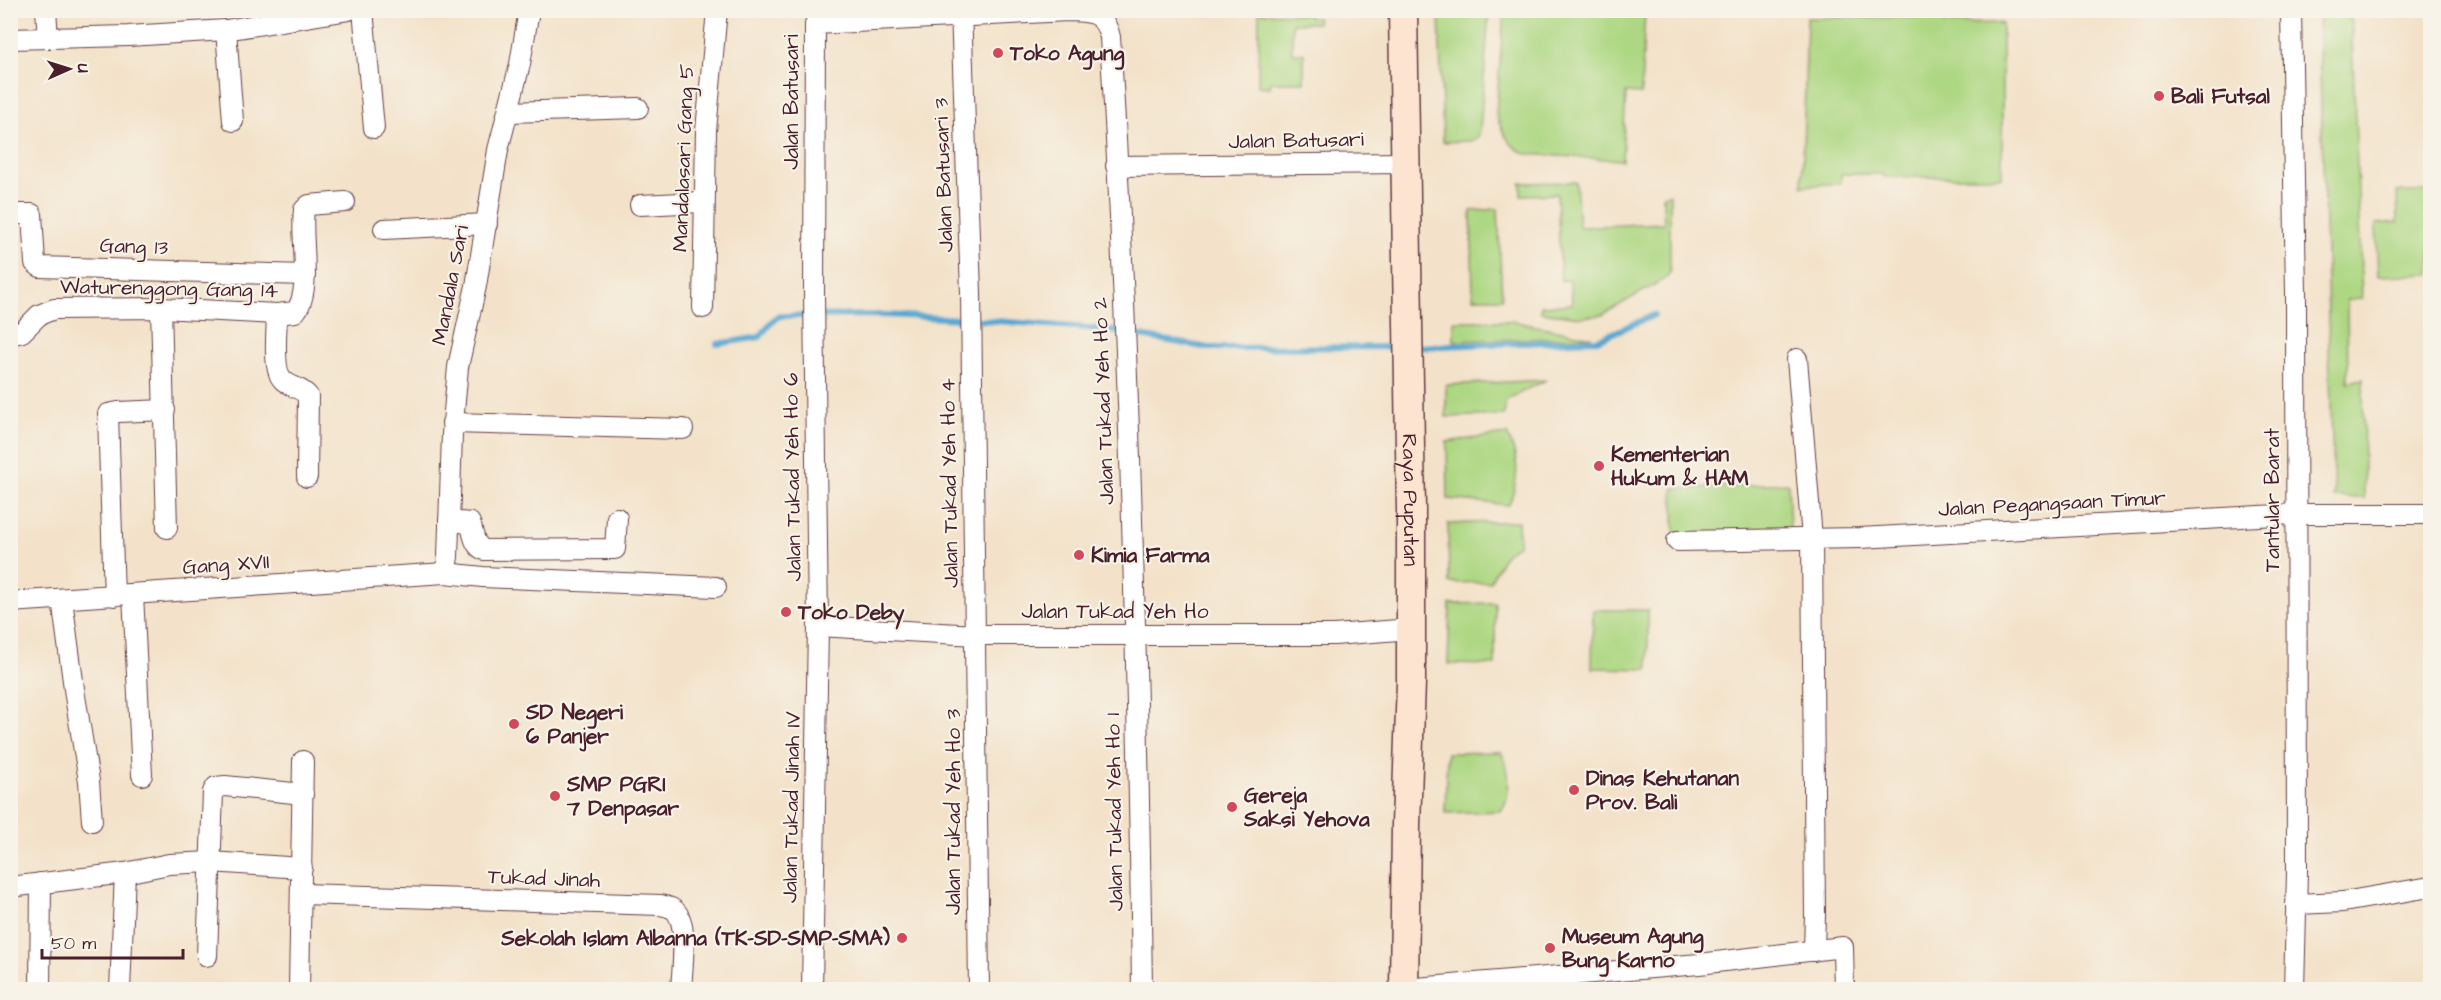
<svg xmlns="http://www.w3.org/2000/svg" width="2441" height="1000" font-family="'Architects Daughter',sans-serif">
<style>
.green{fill:#add782;stroke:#7c7b56;stroke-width:1.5}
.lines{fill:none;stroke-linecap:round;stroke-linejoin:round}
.stream{stroke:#56a6d0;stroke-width:6}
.street-casing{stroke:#633c43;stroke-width:22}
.secondary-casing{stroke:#633c43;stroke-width:31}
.street{stroke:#fff;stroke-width:20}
.secondary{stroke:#fde4d1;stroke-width:28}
.poi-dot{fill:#d1495b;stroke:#f7f3e8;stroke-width:2}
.labels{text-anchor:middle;stroke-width:4.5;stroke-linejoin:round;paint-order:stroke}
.poi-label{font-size:21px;font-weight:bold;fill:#4a1f2b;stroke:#f7f3e8;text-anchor:start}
.street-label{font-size:21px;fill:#4a1f2b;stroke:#f7f3e8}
</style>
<rect width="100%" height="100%" fill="#f7f3e8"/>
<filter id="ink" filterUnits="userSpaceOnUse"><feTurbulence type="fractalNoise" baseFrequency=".0167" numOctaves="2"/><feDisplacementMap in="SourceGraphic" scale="12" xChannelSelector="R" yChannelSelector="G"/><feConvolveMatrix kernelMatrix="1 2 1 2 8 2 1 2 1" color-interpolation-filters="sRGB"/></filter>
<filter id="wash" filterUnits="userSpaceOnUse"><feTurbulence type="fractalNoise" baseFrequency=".008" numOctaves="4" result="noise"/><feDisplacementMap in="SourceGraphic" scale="24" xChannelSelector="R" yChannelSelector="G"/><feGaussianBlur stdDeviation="1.35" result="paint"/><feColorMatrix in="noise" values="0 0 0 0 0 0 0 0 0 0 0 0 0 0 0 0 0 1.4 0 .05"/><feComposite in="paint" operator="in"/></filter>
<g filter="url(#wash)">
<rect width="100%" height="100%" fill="#f3e2c9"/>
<g class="green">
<path d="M 1439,11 L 1489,11 L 1480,130 L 1478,138 L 1471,141 L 1443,142 Z"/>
<path d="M 1504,11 L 1645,11 L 1641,94 L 1626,93 L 1622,160 L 1526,154 C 1509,147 1502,132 1496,114 Z"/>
<path d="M 2318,11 L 2351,11 L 2362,299 L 2347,300 L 2348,382 L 2363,379 L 2364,498 L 2334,497 Z"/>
<path d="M 1259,13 L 1308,14 L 1309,17 L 1318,18 L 1317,23 L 1292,23 L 1292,53 L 1304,53 L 1304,82 L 1271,82 L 1270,87 L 1258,86 Z"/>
<path d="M 1944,17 L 1944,24 L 2002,23 L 2002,177 L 1884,177 L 1883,174 L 1841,174 L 1841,183 L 1802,186 L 1807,18 Z"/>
<path d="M 1576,182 L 1579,227 L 1664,223 L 1663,195 L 1670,194 L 1670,273 L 1663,280 L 1602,315 L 1581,317 L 1541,312 L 1541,306 L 1572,304 L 1570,280 L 1561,281 L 1557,194 L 1521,195 L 1521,183 Z"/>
<path d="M 2397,192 L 2430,192 L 2430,274 L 2378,276 L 2376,224 L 2398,222 Z"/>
<path d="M 1498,209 L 1502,298 L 1473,298 L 1471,211 Z"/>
<path d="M 1454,321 L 1512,321 L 1592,337 L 1454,341 Z"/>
<path d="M 1546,380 L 1506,400 L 1504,415 L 1446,417 L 1446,385 Z"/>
<path d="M 1507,434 C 1520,460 1519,478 1509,505 L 1448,499 L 1447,442 Z"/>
<path d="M 1788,483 L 1790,531 L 1675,538 L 1673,489 Z"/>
<path d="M 1518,521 L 1519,544 L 1505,554 L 1490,582 L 1449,583 L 1448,524 Z"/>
<path d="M 1495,603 L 1495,665 L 1448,664 L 1450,604 Z"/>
<path d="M 1593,610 L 1648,610 L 1648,669 L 1592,668 Z"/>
<path d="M 1501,752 C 1510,769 1512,795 1501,811 L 1445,813 L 1447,753 Z"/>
</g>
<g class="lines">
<g class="stream">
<path d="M 717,344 L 760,337 L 771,322 L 779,316 L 885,315 L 997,321 L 1101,329 L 1209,348 L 1401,347"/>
<path d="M 1417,347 L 1597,340 L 1654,315"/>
</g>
</g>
</g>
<g filter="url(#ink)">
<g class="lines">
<defs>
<g id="street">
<path d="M 46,10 L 48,38"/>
<path d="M 363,10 L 374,128"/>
<path d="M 961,10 L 971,293 L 979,990"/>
<path d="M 2291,10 L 2296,292 L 2297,872 L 2294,990"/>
<path d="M 226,30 L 233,121"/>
<path d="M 10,39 L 128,36 L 226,30 L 349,10"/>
<path d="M 509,112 L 638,108"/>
<path d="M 1116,166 L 1405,163"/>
<path d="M 640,205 L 703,202"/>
<path d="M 10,214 L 32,214 L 35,263 L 40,267 L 305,275"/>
<path d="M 384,229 L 487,224"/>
<path d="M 161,308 L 167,528"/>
<path d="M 703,308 L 706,131 L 717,10"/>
<path d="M 277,314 C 277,330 272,370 283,380 C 290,387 302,388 308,396 L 307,477"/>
<path d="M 10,335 L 22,332 L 39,315 L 54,309 L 161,308 L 277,314 L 295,312 C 313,292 300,236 304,210 L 309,205 L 345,202"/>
<path d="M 1797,359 L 1812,538 L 1815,915 L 1814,951"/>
<path d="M 452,423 L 683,429"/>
<path d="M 449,521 L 470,523 C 474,533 473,545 484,550 L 615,549 L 617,518"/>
<path d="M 1677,541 L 1860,538 L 2296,514 L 2430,514"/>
<path d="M 445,573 L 448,557 L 452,434 L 458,367 L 476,286 L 498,150 L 520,64 L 529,10"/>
<path d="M 133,594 L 142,775"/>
<path d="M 114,596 L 108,414 L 118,412 L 165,410"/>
<path d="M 62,599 L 75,696 L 89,781 L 92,821"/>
<path d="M 10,602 L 445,573 L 483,577 L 716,587"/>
<path d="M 818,626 L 976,635 L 1334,635 L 1411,629"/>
<path d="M 10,887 L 125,873 L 169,864 L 211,862 L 302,868"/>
<path d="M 302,894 L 661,905 C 667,907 673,907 677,913 C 688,928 682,970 681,990"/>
<path d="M 2296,904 L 2343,902 L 2430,887"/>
<path d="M 207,956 L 213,792 L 216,787 L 225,786 L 303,794"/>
<path d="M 1405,989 L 1699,964 L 1843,947 L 1844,990"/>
<path d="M 40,990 L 41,883"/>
<path d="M 120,990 L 125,873"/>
<path d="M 299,990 L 303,761"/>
<path d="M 812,990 L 818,626 L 814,293 L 815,24 L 1067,11 C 1090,11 1104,12 1110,37 C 1130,354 1138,672 1142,990"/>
</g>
<g id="secondary">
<path id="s1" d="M 1403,10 L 1411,510 L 1411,682 L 1406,825 L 1404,990"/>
</g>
</defs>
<use href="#street" class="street-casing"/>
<use href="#secondary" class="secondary-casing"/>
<use href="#street" class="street"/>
<use href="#secondary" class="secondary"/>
</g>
</g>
<g class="poi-dot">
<circle cx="998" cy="53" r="6"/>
<circle cx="2159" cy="96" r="6"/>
<circle cx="1599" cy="466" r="6"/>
<circle cx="1079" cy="555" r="6"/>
<circle cx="786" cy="612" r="6"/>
<circle cx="514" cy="724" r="6"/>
<circle cx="1574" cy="790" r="6"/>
<circle cx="555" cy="796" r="6"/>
<circle cx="1232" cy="807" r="6"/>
<circle cx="902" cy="938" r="6"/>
<circle cx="1550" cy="948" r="6"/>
</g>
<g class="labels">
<g class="poi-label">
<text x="1010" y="60">Toko Agung</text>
<text x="2171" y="103">Bali Futsal</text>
<text x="1611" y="461">Kementerian<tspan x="1611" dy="24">Hukum &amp; HAM</tspan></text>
<text x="1091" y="562">Kimia Farma</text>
<text x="798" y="619">Toko Deby</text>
<text x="526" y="719">SD Negeri<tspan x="526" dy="24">6 Panjer</tspan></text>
<text x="1586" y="785">Dinas Kehutanan<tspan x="1586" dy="24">Prov. Bali</tspan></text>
<text x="567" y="791">SMP PGRI<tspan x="567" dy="24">7 Denpasar</tspan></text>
<text x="1244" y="802">Gereja<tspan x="1244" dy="24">Saksi Yehova</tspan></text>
<text x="1562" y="943">Museum Agung<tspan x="1562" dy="24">Bung Karno</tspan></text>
<text x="890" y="945" text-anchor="end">Sekolah Islam Albanna (TK-SD-SMP-SMA)</text>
</g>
<g class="street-label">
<text transform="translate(791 102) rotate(-90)" y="7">Jalan Batusari</text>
<text transform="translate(1296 140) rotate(-1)" y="7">Jalan Batusari</text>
<text transform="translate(683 158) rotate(-88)" y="7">Mandalasari Gang 5</text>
<text transform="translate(943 175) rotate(-92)" y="7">Jalan Batusari 3</text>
<text transform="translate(134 246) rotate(2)" y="7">Gang 13</text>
<text transform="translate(450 285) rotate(-79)" y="7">Mandala Sari</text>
<text transform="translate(169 288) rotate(1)" y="7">Waturenggong Gang 14</text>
<text transform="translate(1103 401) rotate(-92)" y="7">Jalan Tukad Yeh Ho 2</text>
<text transform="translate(792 477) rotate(-91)" y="7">Jalan Tukad Yeh Ho 6</text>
<text transform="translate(949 483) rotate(-91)" y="7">Jalan Tukad Yeh Ho 4</text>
<text dy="7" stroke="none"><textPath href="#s1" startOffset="490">Raya Puputan</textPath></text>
<text transform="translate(2272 500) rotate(-90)" y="7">Tantular Barat</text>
<text transform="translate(2052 503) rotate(-3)" y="7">Jalan Pegangsaan Timur</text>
<text transform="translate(226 564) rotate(-4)" y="7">Gang XVII</text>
<text x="1115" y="618">Jalan Tukad Yeh Ho</text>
<text transform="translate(791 807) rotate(-89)" y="7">Jalan Tukad Jinah IV</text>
<text transform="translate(953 812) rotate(-90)" y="7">Jalan Tukad Yeh Ho 3</text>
<text transform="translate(1114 812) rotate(-91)" y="7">Jalan Tukad Yeh Ho 1</text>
<text transform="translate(544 878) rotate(2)" y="7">Tukad Jinah</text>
</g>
</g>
<rect width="2441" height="1000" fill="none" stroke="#f7f3e8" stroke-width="36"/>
<g transform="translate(69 69) rotate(87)" stroke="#f7f3e8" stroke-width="4.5" paint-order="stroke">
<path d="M0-4.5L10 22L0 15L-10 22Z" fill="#4a1f2b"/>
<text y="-9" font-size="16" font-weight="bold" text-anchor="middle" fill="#4a1f2b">U</text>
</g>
<path d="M42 949v9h141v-9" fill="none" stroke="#4a1f2b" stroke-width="3"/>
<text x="51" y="949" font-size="18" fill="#4a1f2b" stroke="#f7f3e8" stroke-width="4.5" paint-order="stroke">50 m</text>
</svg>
